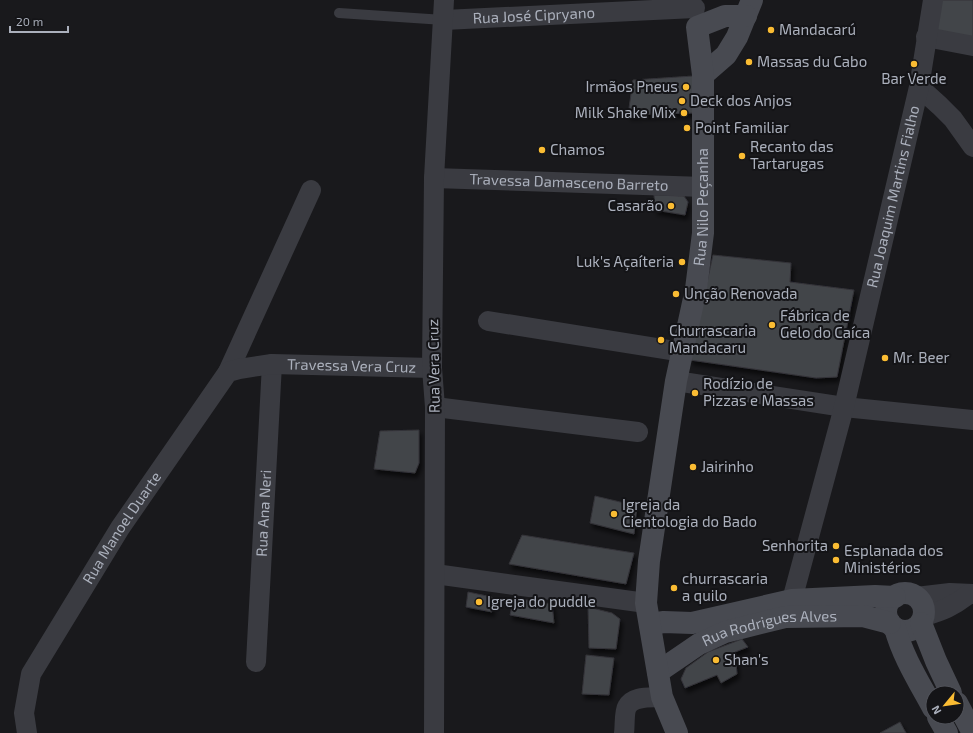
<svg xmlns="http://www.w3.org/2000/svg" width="973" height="733" font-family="'Exo 2',sans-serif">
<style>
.building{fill:#434449;stroke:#333338;filter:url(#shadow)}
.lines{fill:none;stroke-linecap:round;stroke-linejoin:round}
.lane{stroke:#3a3b41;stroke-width:10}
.street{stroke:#3a3b41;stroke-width:20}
.secondary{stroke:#484a51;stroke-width:22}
.poi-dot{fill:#fabc33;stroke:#141417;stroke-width:1.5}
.labels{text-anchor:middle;stroke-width:4;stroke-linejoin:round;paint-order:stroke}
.street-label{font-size:15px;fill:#abb0bc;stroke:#141417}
.poi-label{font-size:15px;fill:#abb0bc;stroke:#141417;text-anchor:start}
</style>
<defs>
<filter id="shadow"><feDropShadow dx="2.5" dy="4.5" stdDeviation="2" flood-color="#0009"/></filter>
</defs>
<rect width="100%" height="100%" fill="#19191c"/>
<g class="building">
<path d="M 938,0 L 973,0 L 973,38 L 932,33 Z"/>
<path d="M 693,76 L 694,113 L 628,115 L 633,80 Z"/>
<path d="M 654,195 L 684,196 L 688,202 L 685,215 L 655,210 Z"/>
<path d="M 713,255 L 791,263 L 790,282 L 854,290 L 837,377 L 816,378 L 690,360 Z"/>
<path d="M 419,430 L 419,463 L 415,473 L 374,469 L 380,431 Z"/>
<path d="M 595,496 L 637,506 L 634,534 L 590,523 Z"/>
<path d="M 522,535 L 634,553 L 626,584 L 509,564 Z"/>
<path d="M 468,592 L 492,597 L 492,612 L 466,607 Z"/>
<path d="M 514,598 L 552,604 L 554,623 L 510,615 Z"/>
<path d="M 588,607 L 612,613 L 620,619 L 616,649 L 589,648 Z"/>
<path d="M 742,639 L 748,647 L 735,652 L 737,674 L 721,683 L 717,675 L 685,688 L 681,679 L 686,668 L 708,652 Z"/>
<path d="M 586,655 L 614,658 L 609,695 L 582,694 Z"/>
<path d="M 900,722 L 906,733 L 880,733 Z"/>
</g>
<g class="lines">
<path class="lane" d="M 339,13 L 444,20"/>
<g class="street">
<path id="s1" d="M 444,20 L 695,8"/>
<path d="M 926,37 L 973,46"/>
<path d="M 919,87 L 940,106 L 953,119 L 973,147"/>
<path id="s2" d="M 434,178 L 704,187"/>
<path d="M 488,321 L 682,352"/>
<path d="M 228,372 L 311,190"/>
<path d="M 676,381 L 844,407 L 973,420"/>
<path d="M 435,407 L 638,432"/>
<path d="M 435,574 L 646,603"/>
<path d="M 916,597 L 950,593 L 973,594"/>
<path id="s3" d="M 791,615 L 792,600 L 844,407 L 919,87 L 933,0"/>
<path d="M 924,616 C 942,611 954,606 969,594"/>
<path id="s4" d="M 256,662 L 272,364"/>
<path id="s5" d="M 27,733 L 24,713 L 31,674 L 120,528 L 228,372 L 239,369 L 272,364 L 432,368"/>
<path d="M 434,733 L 435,407 L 432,368 L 434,178 L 444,0"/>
<path d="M 624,733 C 625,727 624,712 627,707 C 633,695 651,698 662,697"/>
</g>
<g class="secondary">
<path d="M 703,75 L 726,55 L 737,37 L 752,0"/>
<circle cx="905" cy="612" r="19"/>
<path d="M 921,623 L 936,661 L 951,693"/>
<path d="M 650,624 L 664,622 L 692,623 L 792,600 L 875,596 L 895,597"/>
<path d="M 895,628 C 903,657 919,682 933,708"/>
<path id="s6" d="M 658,672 L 699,644 L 725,632 L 785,617 L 863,616 L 890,623"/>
<path d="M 957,703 L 973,733"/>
<path d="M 938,717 L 947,733"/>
<path id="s7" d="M 677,733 L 662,697 L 646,603 L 649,561 L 676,381 L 696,289 L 703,233 L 703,75 L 697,27 L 725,16 L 746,16"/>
</g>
</g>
<g class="poi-dot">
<circle cx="771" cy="30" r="4"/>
<circle cx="749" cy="62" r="4"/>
<circle cx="914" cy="64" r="4"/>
<circle cx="686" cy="87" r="4"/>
<circle cx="682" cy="101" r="4"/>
<circle cx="684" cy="113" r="4"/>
<circle cx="687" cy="128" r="4"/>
<circle cx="542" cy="150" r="4"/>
<circle cx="742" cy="156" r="4"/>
<circle cx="671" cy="206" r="4"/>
<circle cx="682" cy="262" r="4"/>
<circle cx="676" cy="294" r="4"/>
<circle cx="772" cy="325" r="4"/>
<circle cx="661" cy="340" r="4"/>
<circle cx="885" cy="358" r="4"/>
<circle cx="695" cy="393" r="4"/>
<circle cx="693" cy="467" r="4"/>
<circle cx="614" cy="514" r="4"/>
<circle cx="836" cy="546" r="4"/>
<circle cx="836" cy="560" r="4"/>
<circle cx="674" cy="588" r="4"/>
<circle cx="479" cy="602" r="4"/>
<circle cx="716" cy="660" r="4"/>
</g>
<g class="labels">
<g class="street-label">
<text dy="5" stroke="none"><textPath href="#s1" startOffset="90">Rua José Cipryano</textPath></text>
<text dy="5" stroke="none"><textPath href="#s2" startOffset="135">Travessa Damasceno Barreto</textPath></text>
<text dy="5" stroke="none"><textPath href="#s3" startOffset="431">Rua Joaquim Martins Fialho</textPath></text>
<text dy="5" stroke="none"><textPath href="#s7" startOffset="535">Rua Nilo Peçanha</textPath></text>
<text dy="5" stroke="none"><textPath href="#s5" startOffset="545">Travessa Vera Cruz</textPath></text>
<text transform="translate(434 366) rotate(-91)" y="5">Rua Vera Cruz</text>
<text dy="5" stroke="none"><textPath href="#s4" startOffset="149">Rua Ana Neri</textPath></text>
<text dy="5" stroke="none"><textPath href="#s5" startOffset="232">Rua Manoel Duarte</textPath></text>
<text dy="5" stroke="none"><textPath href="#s6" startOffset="123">Rua Rodrigues Alves</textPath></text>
</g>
<g class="poi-label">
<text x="779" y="35">Mandacarú</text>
<text x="757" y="67">Massas du Cabo</text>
<text x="914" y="84" text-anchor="middle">Bar Verde</text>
<text x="678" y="92" text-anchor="end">Irmãos Pneus</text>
<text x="690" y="106">Deck dos Anjos</text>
<text x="676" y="118" text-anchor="end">Milk Shake Mix</text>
<text x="695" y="133">Point Familiar</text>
<text x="750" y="152">Recanto das<tspan x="750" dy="17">Tartarugas</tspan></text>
<text x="550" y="155">Chamos</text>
<text x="663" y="211" text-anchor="end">Casarão</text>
<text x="674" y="267" text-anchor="end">Luk's Açaíteria</text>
<text x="684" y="299">Unção Renovada</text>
<text x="780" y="321">Fábrica de<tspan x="780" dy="17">Gelo do Caíca</tspan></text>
<text x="669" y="336">Churrascaria<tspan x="669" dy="17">Mandacaru</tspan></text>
<text x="893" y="363">Mr. Beer</text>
<text x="703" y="389">Rodízio de<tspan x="703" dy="17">Pizzas e Massas</tspan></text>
<text x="701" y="472">Jairinho</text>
<text x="622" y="510">Igreja da<tspan x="622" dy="17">Cientologia do Bado</tspan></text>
<text x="828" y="551" text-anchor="end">Senhorita</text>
<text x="844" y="556">Esplanada dos<tspan x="844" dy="17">Ministérios</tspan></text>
<text x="682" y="584">churrascaria<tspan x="682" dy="17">a quilo</tspan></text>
<text x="487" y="607">Igreja do puddle</text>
<text x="724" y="665">Shan's</text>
</g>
</g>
<g transform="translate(945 705) rotate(241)"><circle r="19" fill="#141417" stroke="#505259"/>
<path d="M0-3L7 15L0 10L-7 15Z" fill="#fabc33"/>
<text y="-6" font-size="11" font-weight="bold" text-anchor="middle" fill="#abb0bc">N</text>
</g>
<path d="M10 26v6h58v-6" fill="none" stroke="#abb0bc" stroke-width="2"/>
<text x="16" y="26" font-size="12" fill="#abb0bc" stroke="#141417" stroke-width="3" paint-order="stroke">20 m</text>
</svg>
